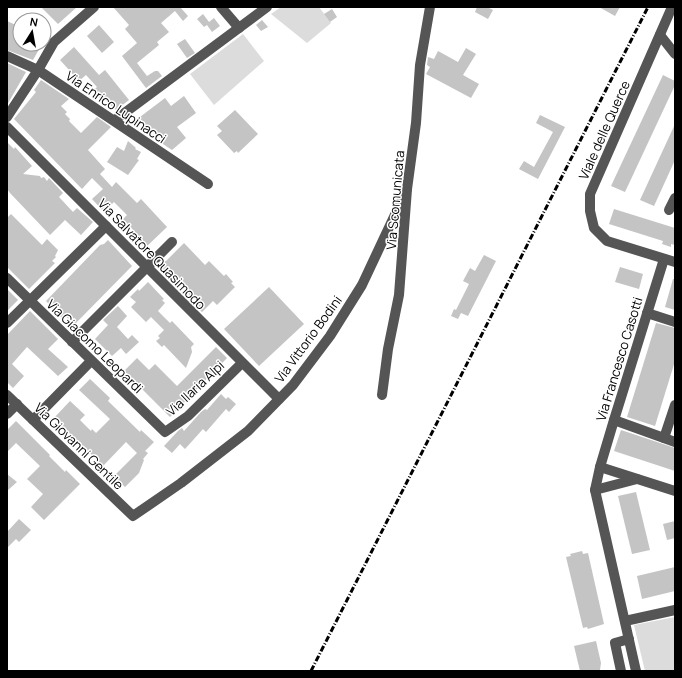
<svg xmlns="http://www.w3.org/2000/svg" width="682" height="678" font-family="Manrope,sans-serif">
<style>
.green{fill:#dcdcdc}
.building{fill:#c4c4c4}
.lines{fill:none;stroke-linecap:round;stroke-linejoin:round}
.minor{stroke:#555;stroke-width:10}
.rail{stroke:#000;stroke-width:3;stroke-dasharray:6 2 1 2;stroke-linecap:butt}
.labels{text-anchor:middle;stroke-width:3;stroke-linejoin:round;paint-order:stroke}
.street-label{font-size:13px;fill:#000;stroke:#fff}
</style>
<rect width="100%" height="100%" fill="#fff"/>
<g class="green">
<path d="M 281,7 L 319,7 L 331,23 L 307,43 L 271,14 Z"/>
<path d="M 243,34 L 264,61 L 214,105 L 190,74 Z"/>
<path d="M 675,617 L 675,671 L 645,671 L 634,625 Z"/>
</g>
<g class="building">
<path d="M 41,7 L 77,7 L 58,24 Z"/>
<path d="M 113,7 L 180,7 L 188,16 L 183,21 L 175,11 L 161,23 L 169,32 L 157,42 L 159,45 L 137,63 L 147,76 L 155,71 L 158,71 L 162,76 L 146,88 L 122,56 L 137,43 L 125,29 L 129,25 Z"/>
<path d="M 477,7 L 487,7 L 493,10 L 488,19 L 475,12 Z"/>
<path d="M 599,7 L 620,7 L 615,16 Z"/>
<path d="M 332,9 L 337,17 L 330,22 L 324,14 Z"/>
<path d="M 203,14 L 209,22 L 214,18 L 220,26 L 212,32 L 207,25 L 204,27 L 197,19 Z"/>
<path d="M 262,20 L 268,27 L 261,31 L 256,25 Z"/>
<path d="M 7,21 L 20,27 L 20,44 L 42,44 L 33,60 L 7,50 Z"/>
<path d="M 99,25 L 114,42 L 102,53 L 87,36 Z"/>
<path d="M 185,39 L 195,53 L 187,58 L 177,44 Z"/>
<path d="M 74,47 L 99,75 L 105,70 L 129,100 L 116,110 L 104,99 L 102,102 L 93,90 L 97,87 L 86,75 L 79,81 L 60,60 Z"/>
<path d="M 466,48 L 476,54 L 463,75 L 479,84 L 471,98 L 426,74 L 430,67 L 427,65 L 428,57 L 434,59 L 438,51 L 458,62 Z"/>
<path d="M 7,63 L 26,72 L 7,105 Z"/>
<path d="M 663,75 L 675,81 L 675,85 L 625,192 L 611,186 Z"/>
<path d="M 41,80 L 69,99 L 61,106 L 67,112 L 65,114 L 70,119 L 69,121 L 81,133 L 97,117 L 111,127 L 88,150 L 105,169 L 100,174 L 112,187 L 116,182 L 137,203 L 141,199 L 167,227 L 145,248 L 135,237 L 138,235 L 123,219 L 127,215 L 114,202 L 104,212 L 92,199 L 103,189 L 92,178 L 82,189 L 14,119 L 36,92 L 34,90 Z"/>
<path d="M 184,96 L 196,113 L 177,127 L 186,138 L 172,150 L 160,142 L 163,139 L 136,120 L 165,98 L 171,106 Z"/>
<path d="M 235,110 L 258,134 L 238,153 L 237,151 L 234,153 L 217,135 L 222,131 L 217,126 Z"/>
<path d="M 540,115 L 565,127 L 538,179 L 519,169 L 524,161 L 534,167 L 553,132 L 536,123 Z"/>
<path d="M 675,124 L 675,160 L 654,206 L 640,200 Z"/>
<path d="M 128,141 L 136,148 L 135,149 L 141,152 L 137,159 L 139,160 L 128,175 L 107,162 L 117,147 L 124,151 Z"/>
<path d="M 7,142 L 14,149 L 15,147 L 32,166 L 23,174 L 40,176 L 41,178 L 44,177 L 47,181 L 49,178 L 63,193 L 59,197 L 73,212 L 77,208 L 93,222 L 81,235 L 65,220 L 50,235 L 10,193 L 7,189 Z"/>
<path d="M 614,209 L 675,228 L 675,245 L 671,244 L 671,247 L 662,244 L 663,241 L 609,224 Z"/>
<path d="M 11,214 L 42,245 L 47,239 L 58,250 L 55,256 L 56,257 L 52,261 L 55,263 L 29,289 L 7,267 L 7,218 Z"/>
<path d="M 108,240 L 132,266 L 74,325 L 65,315 L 62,318 L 50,307 L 51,306 L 46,301 L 100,245 L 104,244 Z"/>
<path d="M 184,243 L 205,265 L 209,261 L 224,276 L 226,274 L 233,282 L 231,283 L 235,287 L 217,305 L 213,301 L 202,312 L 197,307 L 201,303 L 192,294 L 189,295 L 188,290 L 174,276 L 173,278 L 167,271 L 162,269 L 163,261 L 166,261 Z"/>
<path d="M 484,255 L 496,261 L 468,316 L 461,313 L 458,319 L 451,316 L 454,309 L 456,310 L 469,284 L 463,281 L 470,268 L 475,271 Z"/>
<path d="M 620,267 L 643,274 L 639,289 L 615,282 Z"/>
<path d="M 673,279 L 675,279 L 675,310 L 665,307 Z"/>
<path d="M 148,282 L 164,299 L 162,300 L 165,303 L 158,311 L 170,323 L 172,321 L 194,344 L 191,347 L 192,352 L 186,368 L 164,345 L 162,347 L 156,341 L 160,338 L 158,336 L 164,330 L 151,317 L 146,322 L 131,307 L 136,302 L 130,297 L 138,289 L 139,291 Z"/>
<path d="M 269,287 L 304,324 L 259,366 L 224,329 Z"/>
<path d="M 7,289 L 18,300 L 7,311 Z"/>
<path d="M 118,306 L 127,316 L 117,327 L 128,339 L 132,335 L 139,342 L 126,354 L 121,348 L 112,356 L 95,339 L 108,325 L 103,320 Z"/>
<path d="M 30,311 L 58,339 L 48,349 L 68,367 L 58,376 L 27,347 L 12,364 L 24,376 L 13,388 L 7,382 L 7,335 Z"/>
<path d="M 656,323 L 675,328 L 675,361 L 655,426 L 627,417 Z"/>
<path d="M 216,347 L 227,358 L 170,417 L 124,371 L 137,358 L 149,370 L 155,364 L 177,386 Z"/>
<path d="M 90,379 L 110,398 L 108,401 L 140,432 L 141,430 L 154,442 L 145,451 L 148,453 L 143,459 L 144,460 L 139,473 L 125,487 L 114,476 L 137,453 L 126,442 L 103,466 L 54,418 L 70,401 L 85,415 L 80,420 L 91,431 L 92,429 L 96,433 L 110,419 L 79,390 Z"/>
<path d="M 221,394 L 226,399 L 228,397 L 236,404 L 229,412 L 226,409 L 206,432 L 203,429 L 185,449 L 180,444 L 172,453 L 164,446 L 178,431 L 182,428 L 184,431 L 201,412 L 205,409 L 207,410 Z"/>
<path d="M 16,421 L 50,455 L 49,456 L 65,472 L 66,470 L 80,484 L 44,520 L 31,507 L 43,494 L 27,479 L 40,466 L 16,443 L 7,452 L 7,430 Z"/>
<path d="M 621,430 L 675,448 L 675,471 L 614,451 Z"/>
<path d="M 7,474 L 17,482 L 7,491 Z"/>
<path d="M 636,492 L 650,550 L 632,554 L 618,496 Z"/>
<path d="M 19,519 L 31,530 L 19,542 L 16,539 L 7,548 L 7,532 Z"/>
<path d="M 675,521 L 675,538 L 667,540 L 663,524 Z"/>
<path d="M 582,551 L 583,554 L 588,553 L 604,624 L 588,629 L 587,627 L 583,628 L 566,557 L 571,556 L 570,554 Z"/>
<path d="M 675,567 L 675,591 L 642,599 L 637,576 Z"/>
<path d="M 596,641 L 601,663 L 600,670 L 597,671 L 580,671 L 574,646 Z"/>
</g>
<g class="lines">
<g class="minor">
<path d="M 221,7 L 239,28"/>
<path d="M 672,7 L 590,194 L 590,211 L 594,228 L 607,241 L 675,262"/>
<path d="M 660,35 L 675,54"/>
<path d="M 7,56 L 38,70 L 208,184"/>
<path d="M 7,117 L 38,70 L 54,42 L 94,7"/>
<path d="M 115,120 L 267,7"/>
<path d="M 7,127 L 279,399"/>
<path d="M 669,210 L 675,198"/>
<path d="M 7,278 L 165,432 L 188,416 L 242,363"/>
<path d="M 647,313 L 675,322"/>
<path d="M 7,323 L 106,226"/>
<path d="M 72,342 L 172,242"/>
<path d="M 7,395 L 133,516 L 181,483 L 248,431 L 293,385 L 330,336 L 362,285 L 407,189"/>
<path d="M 382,395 L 388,349 L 399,295 L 407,189 L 416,123 L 420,65 L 430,7"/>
<path d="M 7,414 L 17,404"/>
<path d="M 33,420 L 91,361"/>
<path d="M 614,420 L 675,442"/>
<path d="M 664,438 L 675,405"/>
<path d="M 600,467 L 675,491"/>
<path d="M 595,490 L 637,479"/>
<path d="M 625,621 L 675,610"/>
<path d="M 621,671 L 615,643 L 629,639"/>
<path d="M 636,671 L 595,490 L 600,467 L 614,420 L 664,259"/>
</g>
<path class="rail" d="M 311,671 L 648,7"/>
</g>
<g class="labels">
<g class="street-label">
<text transform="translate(116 107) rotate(34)" y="5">Via Enrico Lupinacci</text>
<text transform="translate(604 130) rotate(-66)" y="5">Viale delle Querce</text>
<text transform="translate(395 200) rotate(-85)" y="5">Via Scomunicata</text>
<text transform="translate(152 254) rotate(46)" y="5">Via Salvatore Quasimodo</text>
<text transform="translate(308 339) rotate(-54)" y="5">Via Vittorio Bodini</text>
<text transform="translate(95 346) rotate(44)" y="5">Via Giacomo Leopardi</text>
<text transform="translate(619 359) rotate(-73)" y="5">Via Francesco Casotti</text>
<text transform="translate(195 388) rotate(-43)" y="5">Via Ilaria Alpi</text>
<text transform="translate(79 446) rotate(44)" y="5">Via Giovanni Gentile</text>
</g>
</g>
<rect width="682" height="678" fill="none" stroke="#000000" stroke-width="16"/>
<g transform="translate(32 32) rotate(11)"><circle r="19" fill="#ffffff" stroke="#999999"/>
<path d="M0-3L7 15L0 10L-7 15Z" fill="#000000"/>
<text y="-6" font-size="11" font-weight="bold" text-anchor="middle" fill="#000000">N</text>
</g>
</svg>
